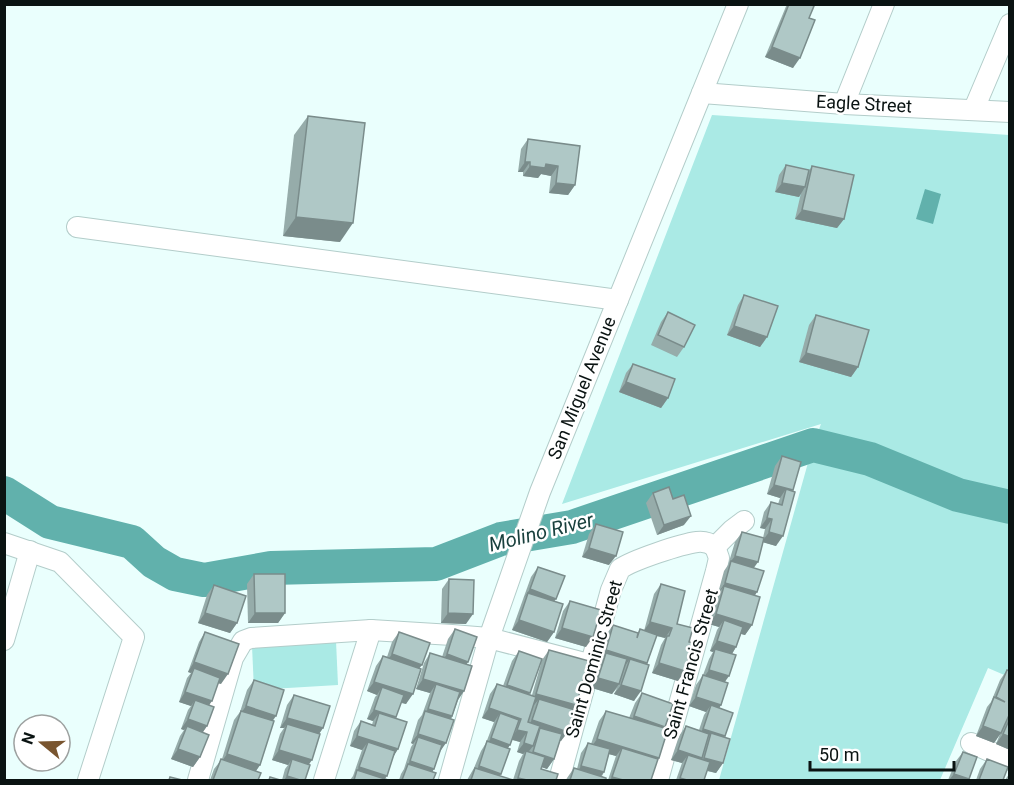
<svg xmlns="http://www.w3.org/2000/svg" width="1014" height="785" font-family="Roboto,sans-serif">
<style>
.green{fill:#aaeae5}
.water{fill:#61b1ac}
.lines{fill:none;stroke-linecap:round;stroke-linejoin:round}
.river{stroke:#61b1ac;stroke-width:34}
.minor-casing{stroke:#b3cdca;stroke-width:22}
.minor{stroke:#fff;stroke-width:20}
.wall{fill:#96acaa;fill-rule:evenodd}
.shaded-wall{fill:#7a8c8b}
.building{fill:#afc8c6;stroke:#7a8c8b;stroke-width:1.5}
.labels{text-anchor:middle;stroke-width:5;stroke-linejoin:round;paint-order:stroke}
.street-label{font-size:18px;fill:#0a1312;stroke:#fff}
.water-label{font-size:20px;font-style:italic;fill:#183f3c;stroke:#fff}
</style>
<rect width="100%" height="100%" fill="#eafffd"/>
<g class="green">
<path d="M 712,115 L 1009,135 L 1009,677 L 988,668 L 940,780 L 719,780 L 813,445 L 821,424 L 562,504 Z"/>
<path d="M 336,641 L 338,685 L 254,690 L 252,646 Z"/>
</g>
<path class="water" d="M 925,189 L 941,194 L 933,224 L 916,219 Z"/>
<g class="lines">
<path class="river" d="M 4,493 L 50,522 L 132,542 L 154,562 L 175,574 L 204,580 L 271,568 L 436,564 L 501,539 L 572,527 L 813,445 L 870,459 L 958,495 L 1010,507"/>
<defs>
<g id="minor">
<path d="M 702,93 L 844,104 L 1010,112"/>
<path d="M 844,104 L 884,4"/>
<path d="M 974,109 L 1010,24"/>
<path d="M 77,227 L 618,300"/>
<path d="M 4,543 L 60,562 L 134,637 L 88,780"/>
<path d="M 715,547 L 732,530 L 744,521"/>
<path d="M 4,640 L 30,551"/>
<path d="M 971,743 L 1010,760"/>
<path d="M 198,780 L 233,658 L 243,641 L 251,638 L 371,630 L 452,635 L 489,638 L 592,665"/>
<path d="M 324,780 L 371,630"/>
<path d="M 449,780 L 489,638 L 540,492 L 738,4"/>
<path d="M 559,780 L 611,590 L 620,569 C 633,560 681,544 697,542 C 705,541 710,543 715,547"/>
<path d="M 658,780 L 716,571 L 719,558 L 715,547"/>
</g>
</defs>
<use href="#minor" class="minor-casing"/>
<use href="#minor" class="minor"/>
</g>
<g class="wall">
<path d="M 787,4 L 810,4 L 809,18 L 793,68 L 765,57 Z"/>
<path d="M 308,116 L 340,242 L 283,236 L 294,135 Z"/>
<path d="M 528,139 L 580,146 L 575,185 L 568,195 L 549,193 L 551,176 L 541,174 L 538,178 L 523,176 L 523,172 L 518,172 L 521,149 Z"/>
<path d="M 786,165 L 809,171 L 812,166 L 844,219 L 837,228 L 795,219 L 801,193 L 799,197 L 775,192 L 779,175 Z"/>
<path d="M 744,295 L 767,337 L 760,347 L 727,335 L 738,305 Z"/>
<path d="M 668,312 L 684,347 L 677,357 L 651,345 L 661,322 Z"/>
<path d="M 816,315 L 858,367 L 851,377 L 799,362 L 809,325 Z"/>
<path d="M 633,364 L 668,398 L 661,408 L 619,392 L 626,373 Z"/>
<path d="M 782,456 L 792,491 L 776,546 L 763,542 L 753,568 L 755,595 L 752,625 L 745,635 L 741,634 L 736,647 L 732,654 L 725,682 L 721,705 L 719,708 L 724,737 L 723,763 L 716,773 L 707,771 L 704,780 L 676,780 L 682,763 L 671,760 L 679,736 L 686,726 L 699,730 L 704,715 L 706,712 L 689,706 L 696,685 L 703,675 L 709,659 L 713,652 L 710,651 L 717,630 L 719,627 L 709,624 L 717,596 L 719,593 L 718,593 L 724,571 L 728,565 L 735,542 L 742,532 L 763,538 L 765,529 L 760,528 L 764,512 L 771,502 L 778,504 L 780,498 L 767,494 L 775,466 Z"/>
<path d="M 653,493 L 673,499 L 684,525 L 657,535 L 646,503 Z"/>
<path d="M 596,524 L 609,565 L 582,557 L 589,534 Z"/>
<path d="M 538,567 L 554,601 L 554,632 L 547,642 L 512,630 L 531,577 Z"/>
<path d="M 254,574 L 285,613 L 278,623 L 248,623 L 247,584 Z"/>
<path d="M 449,579 L 466,624 L 441,623 L 442,589 Z"/>
<path d="M 661,584 L 677,624 L 678,681 L 652,673 L 661,645 L 665,638 L 656,636 L 634,701 L 614,694 L 617,688 L 612,694 L 592,688 L 601,660 L 599,660 L 606,635 L 613,625 L 638,633 L 640,629 L 644,631 L 654,594 Z"/>
<path d="M 214,585 L 237,623 L 230,633 L 198,623 L 207,595 Z"/>
<path d="M 570,601 L 586,647 L 555,638 L 563,611 Z"/>
<path d="M 455,629 L 468,662 L 466,664 L 464,691 L 458,700 L 434,769 L 432,772 L 433,780 L 399,780 L 401,774 L 404,769 L 411,747 L 413,744 L 411,743 L 418,720 L 422,715 L 430,693 L 416,689 L 424,663 L 430,653 L 442,657 L 448,639 Z"/>
<path d="M 205,632 L 221,684 L 218,683 L 209,705 L 207,726 L 203,732 L 200,757 L 193,767 L 171,759 L 180,736 L 184,730 L 181,729 L 188,710 L 191,706 L 179,702 L 187,678 L 191,673 L 188,672 L 199,642 Z"/>
<path d="M 399,632 L 419,669 L 406,704 L 401,703 L 395,718 L 398,749 L 393,756 L 385,779 L 388,780 L 350,780 L 353,776 L 362,750 L 350,746 L 354,731 L 361,721 L 372,725 L 373,721 L 367,719 L 375,697 L 377,695 L 367,691 L 376,666 L 383,656 L 387,657 L 392,642 Z"/>
<path d="M 549,650 L 573,709 L 561,741 L 560,741 L 554,759 L 547,769 L 542,767 L 541,769 L 556,780 L 467,780 L 474,768 L 481,751 L 486,743 L 494,722 L 482,718 L 490,694 L 497,684 L 503,686 L 512,661 L 519,651 L 529,694 L 532,695 L 542,660 ZM 512,740 L 520,742 L 517,752 L 523,754 L 519,761 L 513,780 L 500,776 L 501,774 L 508,748 Z"/>
<path d="M 1007,670 L 1010,671 L 1010,750 L 996,744 L 1000,734 L 994,743 L 976,736 L 987,707 L 991,702 L 1000,680 Z"/>
<path d="M 254,680 L 273,720 L 260,765 L 256,771 L 258,780 L 210,780 L 214,769 L 222,759 L 234,720 L 240,712 L 247,690 Z"/>
<path d="M 642,693 L 664,728 L 659,758 L 657,760 L 651,780 L 608,780 L 616,756 L 609,754 L 604,772 L 602,776 L 606,780 L 566,780 L 567,778 L 574,768 L 577,769 L 581,753 L 588,743 L 591,744 L 599,721 L 606,711 L 629,718 L 635,703 Z"/>
<path d="M 294,695 L 323,728 L 319,734 L 309,764 L 305,780 L 282,780 L 285,769 L 288,765 L 272,760 L 280,734 L 284,728 L 280,728 L 287,705 Z"/>
<path d="M 963,752 L 969,779 L 967,780 L 948,780 L 956,761 Z"/>
<path d="M 987,759 L 1003,780 L 976,780 L 980,769 Z"/>
<path d="M 1010,773 L 1010,780 L 1005,780 L 1007,777 Z"/>
</g>
<g class="shaded-wall">
<path d="M 772,47 L 800,58 L 793,68 L 765,57 Z"/>
<path d="M 525,162 L 530,162 L 523,172 L 518,172 Z"/>
<path d="M 546,164 L 558,166 L 551,176 L 541,174 L 538,178 L 523,176 L 530,166 Z"/>
<path d="M 556,183 L 575,185 L 568,195 L 549,193 Z"/>
<path d="M 782,183 L 805,187 L 799,197 L 775,192 Z"/>
<path d="M 802,210 L 844,219 L 837,228 L 795,219 Z"/>
<path d="M 296,217 L 353,223 L 340,242 L 283,236 Z"/>
<path d="M 734,326 L 767,337 L 760,347 L 727,335 Z"/>
<path d="M 806,353 L 858,367 L 851,377 L 799,362 Z"/>
<path d="M 626,382 L 668,398 L 661,408 L 619,392 Z"/>
<path d="M 774,485 L 793,490 L 786,500 L 786,489 L 780,498 L 767,494 Z"/>
<path d="M 691,516 L 684,525 L 657,535 L 664,525 Z"/>
<path d="M 767,518 L 772,519 L 765,529 L 760,528 Z"/>
<path d="M 769,532 L 783,536 L 776,546 L 762,542 Z"/>
<path d="M 589,548 L 616,556 L 609,565 L 582,557 Z"/>
<path d="M 735,556 L 758,562 L 751,572 L 731,561 Z"/>
<path d="M 725,583 L 757,592 L 751,602 L 724,586 L 719,593 L 718,593 Z"/>
<path d="M 530,589 L 556,599 L 549,608 L 528,593 L 523,599 Z"/>
<path d="M 205,613 L 237,623 L 230,633 L 198,623 Z"/>
<path d="M 255,613 L 285,613 L 278,623 L 248,623 Z"/>
<path d="M 448,613 L 473,614 L 466,624 L 441,623 Z"/>
<path d="M 716,614 L 752,625 L 745,635 L 721,628 L 724,620 L 719,627 L 709,624 Z"/>
<path d="M 519,620 L 554,632 L 547,642 L 512,630 Z"/>
<path d="M 650,622 L 672,628 L 665,638 L 643,632 Z"/>
<path d="M 562,628 L 593,637 L 586,647 L 555,638 Z"/>
<path d="M 717,641 L 736,647 L 730,657 L 715,649 L 713,652 L 710,651 Z"/>
<path d="M 606,650 L 647,663 L 640,672 L 630,659 L 624,667 L 606,653 L 601,660 L 599,660 Z"/>
<path d="M 392,654 L 422,665 L 415,674 L 385,664 Z"/>
<path d="M 447,654 L 468,662 L 461,672 L 440,664 Z"/>
<path d="M 194,662 L 228,674 L 221,684 L 192,674 L 194,668 L 191,673 L 188,672 Z"/>
<path d="M 659,663 L 685,671 L 678,681 L 652,673 Z"/>
<path d="M 709,670 L 729,676 L 722,686 L 702,680 Z"/>
<path d="M 598,678 L 619,684 L 612,694 L 592,688 Z"/>
<path d="M 423,679 L 464,691 L 457,701 L 436,684 L 430,693 L 416,689 Z"/>
<path d="M 374,682 L 413,694 L 406,704 L 379,695 L 382,687 L 377,695 L 367,691 Z"/>
<path d="M 507,685 L 530,693 L 523,703 L 500,695 Z"/>
<path d="M 621,685 L 641,691 L 634,701 L 614,694 Z"/>
<path d="M 185,692 L 212,701 L 205,711 L 195,700 L 191,706 L 179,702 Z"/>
<path d="M 536,694 L 576,705 L 569,715 L 539,699 L 534,705 L 529,704 Z"/>
<path d="M 696,697 L 721,705 L 715,715 L 711,705 L 706,712 L 689,706 Z"/>
<path d="M 246,706 L 276,716 L 269,726 L 239,716 Z"/>
<path d="M 489,708 L 521,719 L 514,728 L 500,713 L 494,722 L 482,718 Z"/>
<path d="M 428,709 L 452,716 L 446,726 L 424,714 Z"/>
<path d="M 374,710 L 396,717 L 390,727 L 379,713 L 373,721 L 367,719 Z"/>
<path d="M 634,716 L 665,727 L 658,737 L 627,726 Z"/>
<path d="M 287,718 L 323,728 L 316,738 L 287,724 L 284,728 L 280,728 Z"/>
<path d="M 188,719 L 207,726 L 200,736 L 187,726 L 184,730 L 181,729 Z"/>
<path d="M 532,720 L 568,732 L 561,741 L 538,734 L 540,728 L 536,734 L 525,730 Z"/>
<path d="M 983,726 L 1001,733 L 994,743 L 976,736 Z"/>
<path d="M 703,729 L 725,736 L 718,746 L 711,733 L 705,742 L 696,739 Z"/>
<path d="M 517,730 L 527,732 L 520,742 L 510,739 Z"/>
<path d="M 418,734 L 446,743 L 439,753 L 418,737 L 413,744 L 411,743 Z"/>
<path d="M 1003,734 L 1010,737 L 1010,750 L 996,744 Z"/>
<path d="M 357,736 L 398,749 L 392,759 L 368,742 L 362,750 L 350,746 Z"/>
<path d="M 491,738 L 510,745 L 503,755 L 486,746 Z"/>
<path d="M 597,739 L 659,758 L 652,768 L 622,748 L 616,756 L 590,749 Z"/>
<path d="M 524,743 L 533,746 L 526,755 L 526,751 L 523,754 L 517,752 Z"/>
<path d="M 178,749 L 200,757 L 193,767 L 171,759 Z"/>
<path d="M 279,750 L 312,760 L 305,770 L 292,759 L 288,765 L 272,760 Z"/>
<path d="M 678,750 L 702,758 L 695,767 L 688,755 L 682,763 L 671,760 Z"/>
<path d="M 533,752 L 554,759 L 547,769 L 526,762 Z"/>
<path d="M 227,754 L 260,765 L 253,775 L 220,764 Z"/>
<path d="M 704,758 L 723,763 L 716,773 L 697,768 Z"/>
<path d="M 410,761 L 434,769 L 427,779 L 407,766 Z"/>
<path d="M 479,766 L 501,774 L 497,780 L 472,776 Z"/>
<path d="M 581,766 L 604,772 L 598,780 L 575,776 Z"/>
<path d="M 359,767 L 387,776 L 384,780 L 357,771 Z"/>
<path d="M 954,774 L 969,779 L 967,780 L 949,780 Z"/>
<path d="M 287,776 L 300,780 L 284,780 Z"/>
<path d="M 612,777 L 623,780 L 610,780 Z"/>
<path d="M 518,778 L 527,780 L 516,780 Z"/>
</g>
<g class="building">
<path d="M 789,4 L 810,4 L 814,6 L 809,18 L 815,20 L 800,58 L 772,47 Z"/>
<path d="M 308,116 L 365,123 L 353,223 L 296,217 Z"/>
<path d="M 528,139 L 580,146 L 575,185 L 556,183 L 558,166 L 546,164 L 545,168 L 530,166 L 530,162 L 525,162 Z"/>
<path d="M 786,165 L 809,170 L 805,187 L 782,183 Z"/>
<path d="M 812,166 L 854,175 L 844,219 L 802,210 Z"/>
<path d="M 744,295 L 778,306 L 767,337 L 734,326 Z"/>
<path d="M 668,312 L 695,325 L 684,347 L 658,335 Z"/>
<path d="M 816,315 L 869,330 L 858,367 L 806,353 Z"/>
<path d="M 633,364 L 675,379 L 668,398 L 626,382 Z"/>
<path d="M 782,456 L 801,462 L 793,490 L 774,485 Z"/>
<path d="M 669,487 L 673,499 L 684,495 L 691,516 L 664,525 L 653,493 Z"/>
<path d="M 786,489 L 795,492 L 783,536 L 769,532 L 772,519 L 767,518 L 771,502 L 782,505 Z"/>
<path d="M 596,524 L 623,532 L 616,556 L 589,548 Z"/>
<path d="M 742,532 L 764,538 L 758,562 L 735,556 Z"/>
<path d="M 731,561 L 764,571 L 757,592 L 725,583 Z"/>
<path d="M 538,567 L 565,576 L 556,599 L 530,589 Z"/>
<path d="M 254,574 L 285,574 L 285,613 L 255,613 Z"/>
<path d="M 449,579 L 474,580 L 473,614 L 448,613 Z"/>
<path d="M 661,584 L 685,591 L 677,624 L 693,628 L 689,642 L 693,643 L 685,671 L 659,663 L 667,636 L 669,636 L 672,628 L 650,622 Z"/>
<path d="M 214,585 L 246,596 L 237,623 L 205,613 Z"/>
<path d="M 724,586 L 760,597 L 752,625 L 716,614 Z"/>
<path d="M 528,593 L 563,604 L 554,632 L 519,620 Z"/>
<path d="M 570,601 L 601,610 L 593,637 L 562,628 Z"/>
<path d="M 724,620 L 743,627 L 736,647 L 717,641 Z"/>
<path d="M 613,625 L 638,633 L 637,638 L 640,629 L 657,635 L 647,663 L 606,650 Z"/>
<path d="M 455,629 L 477,637 L 468,662 L 447,654 Z"/>
<path d="M 205,632 L 239,644 L 228,674 L 194,662 Z"/>
<path d="M 399,632 L 430,643 L 422,665 L 392,654 Z"/>
<path d="M 715,649 L 736,655 L 729,676 L 709,670 Z"/>
<path d="M 549,650 L 589,661 L 576,705 L 536,694 Z"/>
<path d="M 519,651 L 542,659 L 530,693 L 507,685 Z"/>
<path d="M 430,653 L 472,666 L 464,691 L 423,679 Z"/>
<path d="M 606,653 L 627,659 L 619,684 L 598,678 Z"/>
<path d="M 383,656 L 421,669 L 413,694 L 374,682 Z"/>
<path d="M 630,659 L 649,665 L 641,691 L 621,685 Z"/>
<path d="M 194,668 L 220,678 L 212,701 L 185,692 Z"/>
<path d="M 1007,670 L 1010,671 L 1010,713 L 1001,733 L 983,726 L 994,697 L 1005,702 L 996,697 Z"/>
<path d="M 703,675 L 728,683 L 721,705 L 696,697 Z"/>
<path d="M 254,680 L 284,690 L 276,716 L 246,706 Z"/>
<path d="M 436,684 L 460,692 L 452,716 L 428,709 Z"/>
<path d="M 497,684 L 536,697 L 528,722 L 540,726 L 533,746 L 524,743 L 527,732 L 517,730 L 521,719 L 489,708 Z"/>
<path d="M 382,687 L 404,695 L 396,717 L 374,710 Z"/>
<path d="M 642,693 L 673,704 L 665,727 L 634,716 Z"/>
<path d="M 294,695 L 330,706 L 323,728 L 287,718 Z"/>
<path d="M 539,699 L 575,710 L 568,732 L 532,720 Z"/>
<path d="M 195,700 L 214,707 L 207,726 L 188,719 Z"/>
<path d="M 711,705 L 733,713 L 725,736 L 703,729 Z"/>
<path d="M 241,711 L 274,721 L 260,765 L 227,754 Z"/>
<path d="M 425,711 L 454,720 L 446,743 L 418,734 Z"/>
<path d="M 606,711 L 668,729 L 659,758 L 597,739 Z"/>
<path d="M 379,713 L 407,722 L 398,749 L 357,736 L 361,721 L 375,726 Z"/>
<path d="M 500,713 L 519,720 L 510,745 L 491,738 Z"/>
<path d="M 1010,718 L 1010,737 L 1003,734 Z"/>
<path d="M 287,724 L 320,734 L 312,760 L 279,750 Z"/>
<path d="M 187,726 L 209,735 L 200,757 L 178,749 Z"/>
<path d="M 686,726 L 709,734 L 702,758 L 678,750 Z"/>
<path d="M 540,728 L 562,734 L 554,759 L 533,752 Z"/>
<path d="M 711,733 L 730,739 L 723,763 L 704,758 Z"/>
<path d="M 418,737 L 442,745 L 434,769 L 410,761 Z"/>
<path d="M 487,741 L 510,749 L 501,774 L 479,766 Z"/>
<path d="M 368,742 L 395,751 L 387,776 L 359,767 Z"/>
<path d="M 588,743 L 610,749 L 604,772 L 581,766 Z"/>
<path d="M 622,748 L 658,759 L 651,780 L 623,780 L 612,777 Z"/>
<path d="M 526,751 L 545,757 L 541,769 L 558,774 L 556,780 L 527,780 L 518,778 Z"/>
<path d="M 963,752 L 977,757 L 969,779 L 954,774 Z"/>
<path d="M 688,755 L 710,762 L 704,780 L 687,780 L 680,778 Z"/>
<path d="M 221,759 L 261,773 L 258,780 L 213,780 Z"/>
<path d="M 292,759 L 310,765 L 305,780 L 300,780 L 287,776 Z"/>
<path d="M 987,759 L 1008,767 L 1003,780 L 979,780 Z"/>
<path d="M 408,764 L 436,773 L 433,780 L 402,780 Z"/>
<path d="M 475,768 L 513,780 L 471,780 Z"/>
<path d="M 574,768 L 606,778 L 606,780 L 570,780 Z"/>
<path d="M 357,770 L 388,780 L 354,780 Z"/>
<path d="M 170,777 L 182,780 L 169,780 Z"/>
<path d="M 270,777 L 280,780 L 269,780 Z"/>
</g>
<g class="labels">
<g class="street-label">
<text transform="translate(864 104) rotate(3)" y="6">Eagle Street</text>
<text transform="translate(582 388) rotate(-68)" y="6">San Miguel Avenue</text>
<text transform="translate(594 659) rotate(-74)" y="6">Saint Dominic Street</text>
<text transform="translate(691 664) rotate(-74)" y="6">Saint Francis Street</text>
</g>
<g class="water-label">
<text transform="translate(541 532) rotate(-14)" y="7">Molino River</text>
</g>
</g>
<rect width="1014" height="785" fill="none" stroke="#0a1312" stroke-width="12"/>
<g transform="translate(42 743) rotate(289)"><circle r="28" fill="#ffffff" stroke="#9da1a0" stroke-width="1.5"/>
<path d="M0-4.5L10 22L0 15L-10 22Z" fill="#79552f"/>
<text y="-9" font-size="16" font-weight="bold" text-anchor="middle" fill="#0a1312">N</text>
</g>
<path d="M810 761v9h144v-9" fill="none" stroke="#0a1312" stroke-width="3"/>
<text x="819" y="761" font-size="18" fill="#0a1312" stroke="#ffffff" stroke-width="4.5" paint-order="stroke">50 m</text>
</svg>
